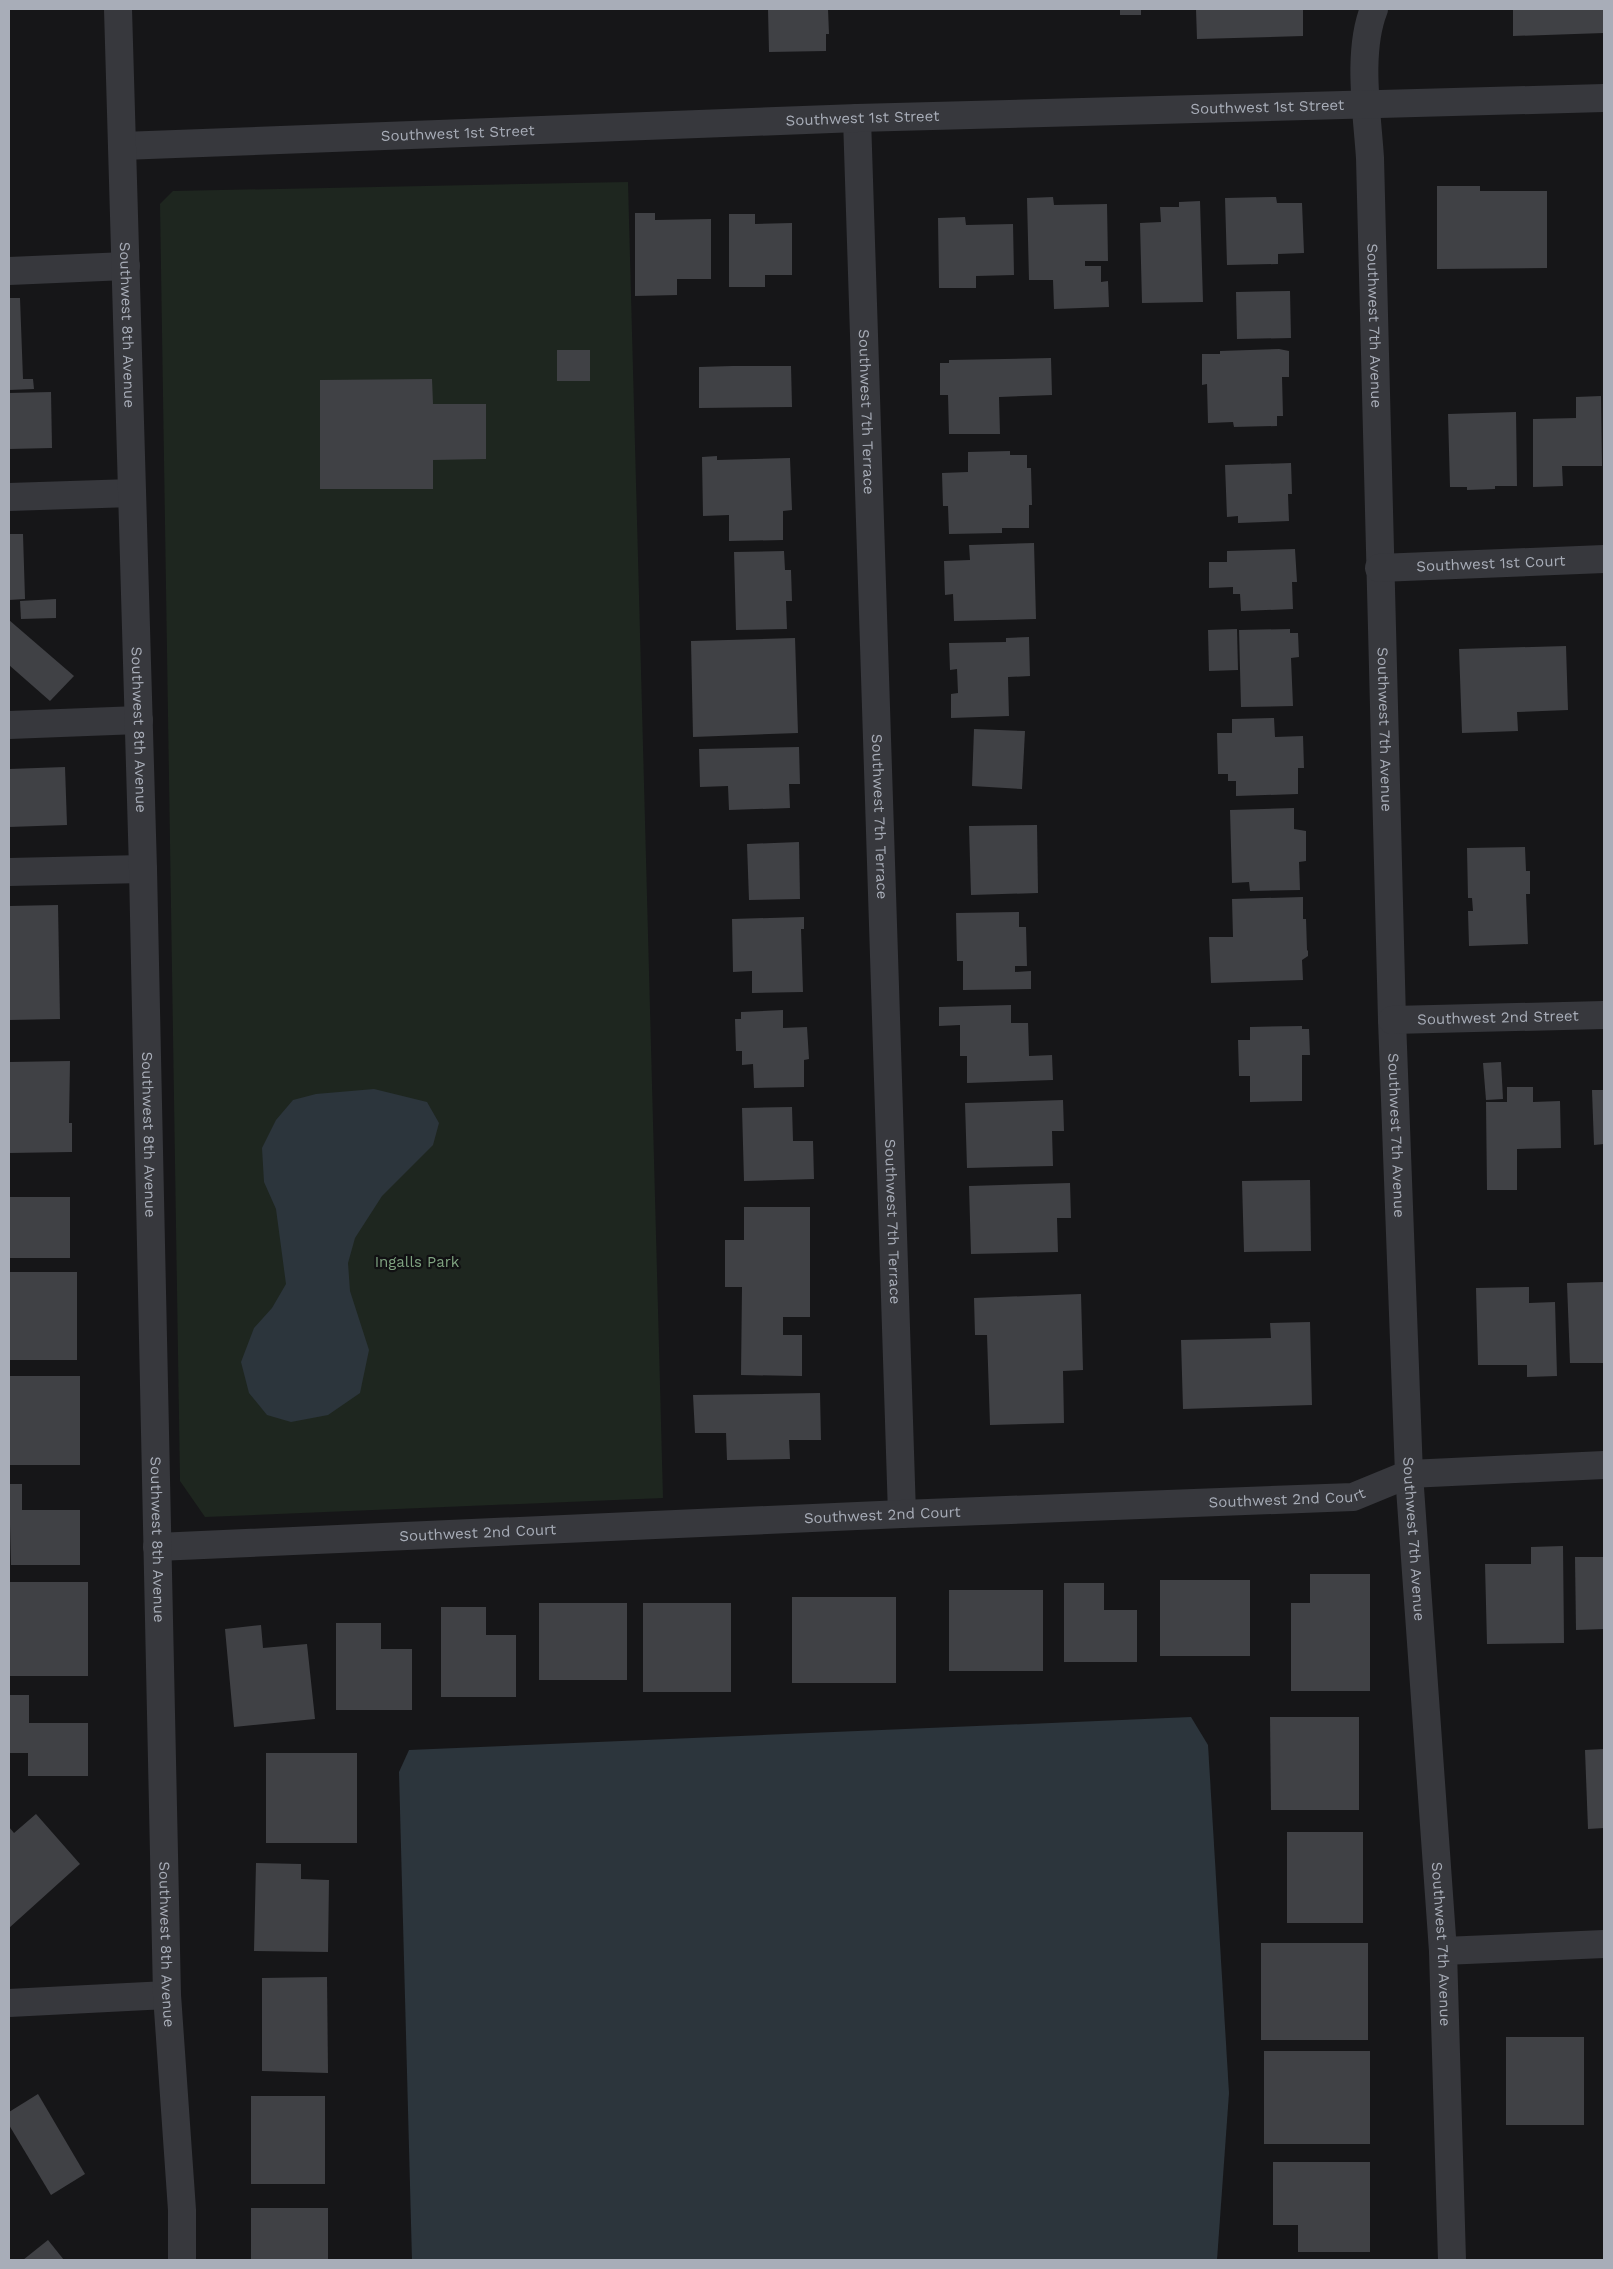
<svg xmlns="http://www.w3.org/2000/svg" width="1613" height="2269" font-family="'Work Sans',sans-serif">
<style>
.green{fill:#1e261f}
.water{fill:#2c353c}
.building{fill:#404145}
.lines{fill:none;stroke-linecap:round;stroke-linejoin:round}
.minor{stroke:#37383d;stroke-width:28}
.tertiary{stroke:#37383d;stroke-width:28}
.labels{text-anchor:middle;stroke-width:4.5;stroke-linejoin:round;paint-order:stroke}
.street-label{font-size:15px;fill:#a8adb8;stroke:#111113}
.park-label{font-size:15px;fill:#7fa381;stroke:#111113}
</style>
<rect width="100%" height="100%" fill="#161618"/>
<path class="green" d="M 628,182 L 663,1498 L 205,1517 L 180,1481 L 160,204 L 173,191 Z"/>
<g class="water">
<path d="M 374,1089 L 427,1102 L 439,1123 L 433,1145 L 382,1196 L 355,1238 L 348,1263 L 350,1291 L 369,1350 L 360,1393 L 328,1415 L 291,1422 L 267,1415 L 249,1393 L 241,1362 L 254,1328 L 272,1308 L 286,1284 L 276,1209 L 264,1182 L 262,1148 L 276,1120 L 293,1100 L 316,1094 Z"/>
<path d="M 1191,1717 L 1208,1745 L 1229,2093 L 1217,2260 L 412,2260 L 399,1772 L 409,1750 Z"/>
</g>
<g class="building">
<path d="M 768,9 L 828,9 L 829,34 L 826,34 L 826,51 L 769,52 Z"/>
<rect x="1120" y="9" width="21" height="6"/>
<path d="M 1196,9 L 1303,9 L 1303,36 L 1197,39 Z"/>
<path d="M 1513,9 L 1604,9 L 1604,33 L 1513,36 Z"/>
<path d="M 1437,186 L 1480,186 L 1480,191 L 1547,191 L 1547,268 L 1437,269 Z"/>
<path d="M 1053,197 L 1054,205 L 1107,204 L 1108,261 L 1085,261 L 1085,266 L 1101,266 L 1101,282 L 1108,281 L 1109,307 L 1054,309 L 1053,280 L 1029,280 L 1027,198 Z"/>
<path d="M 1276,197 L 1277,203 L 1302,203 L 1304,253 L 1278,254 L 1278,264 L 1227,265 L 1225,198 Z"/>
<path d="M 1200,201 L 1203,302 L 1142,303 L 1140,223 L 1161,222 L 1160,207 L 1179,207 L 1179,202 Z"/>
<path d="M 635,213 L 655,213 L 655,220 L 711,219 L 711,279 L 677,279 L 677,295 L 635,296 Z"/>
<path d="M 729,214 L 755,214 L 755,224 L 792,223 L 792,275 L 765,275 L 765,287 L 729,287 Z"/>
<path d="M 965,217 L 966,225 L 1013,224 L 1014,275 L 976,276 L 976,288 L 939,288 L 938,218 Z"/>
<path d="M 1290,291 L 1291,338 L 1237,339 L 1236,292 Z"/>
<path d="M 9,298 L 20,298 L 23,379 L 33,379 L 34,389 L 9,390 Z"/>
<path d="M 1279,349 L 1289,351 L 1289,377 L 1282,377 L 1283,416 L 1277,416 L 1277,426 L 1234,427 L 1233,422 L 1208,423 L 1207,384 L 1202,385 L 1202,354 L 1220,354 L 1220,351 Z"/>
<rect x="557" y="350" width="33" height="31"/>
<path d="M 1051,358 L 1052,395 L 999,397 L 1000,434 L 949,434 L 948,395 L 940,395 L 940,363 L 949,363 L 949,360 Z"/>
<path d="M 733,366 L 791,366 L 792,407 L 699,408 L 699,367 Z"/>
<path d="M 432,379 L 433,404 L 486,404 L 486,459 L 433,460 L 433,489 L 320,489 L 320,380 Z"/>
<path d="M 51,392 L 52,448 L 9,449 L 9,393 Z"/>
<path d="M 1601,396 L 1602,466 L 1562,466 L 1563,486 L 1533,487 L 1533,419 L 1576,418 L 1576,397 Z"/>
<path d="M 1516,412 L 1517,486 L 1495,486 L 1495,489 L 1467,490 L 1467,487 L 1450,487 L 1448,414 Z"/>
<path d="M 1010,451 L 1010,455 L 1027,455 L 1027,468 L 1031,468 L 1032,505 L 1029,505 L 1029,528 L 1002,528 L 1002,533 L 949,534 L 948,506 L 943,506 L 942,473 L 968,472 L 968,452 Z"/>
<path d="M 717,456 L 717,460 L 790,458 L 792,510 L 783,511 L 783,540 L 729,541 L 729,515 L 703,516 L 702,457 Z"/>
<path d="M 1291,463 L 1292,494 L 1288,494 L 1289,521 L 1238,523 L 1238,516 L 1227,517 L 1225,465 Z"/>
<path d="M 9,534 L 23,534 L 25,599 L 9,600 Z"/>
<path d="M 1034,543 L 1036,619 L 954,621 L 953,594 L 945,595 L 944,561 L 970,560 L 969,545 Z"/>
<path d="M 1295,549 L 1297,582 L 1292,582 L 1293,609 L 1241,611 L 1240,594 L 1233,594 L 1233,587 L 1209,588 L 1209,562 L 1227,562 L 1227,551 Z"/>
<path d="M 784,551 L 785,570 L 791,570 L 792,601 L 786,601 L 787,629 L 736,630 L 734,552 Z"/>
<path d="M 56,599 L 56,618 L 21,619 L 20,601 Z"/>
<path d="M 9,620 L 74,676 L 50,701 L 9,665 Z"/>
<path d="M 1237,629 L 1238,670 L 1209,671 L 1208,630 Z"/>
<path d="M 1290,629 L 1290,633 L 1298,633 L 1299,657 L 1291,658 L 1293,706 L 1241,707 L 1239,630 Z"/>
<path d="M 1029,637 L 1030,676 L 1008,677 L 1009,716 L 951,718 L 951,694 L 958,693 L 957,669 L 950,670 L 949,643 L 1006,642 L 1006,638 Z"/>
<path d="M 795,638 L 798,733 L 693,737 L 691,641 Z"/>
<path d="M 1566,646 L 1568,710 L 1517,712 L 1518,731 L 1462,733 L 1459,649 Z"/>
<path d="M 1274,718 L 1275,737 L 1303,736 L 1304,768 L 1298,768 L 1298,794 L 1236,796 L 1236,781 L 1228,781 L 1228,774 L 1218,774 L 1217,733 L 1232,733 L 1232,719 Z"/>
<path d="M 974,729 L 1025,731 L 1022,789 L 972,786 Z"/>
<path d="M 799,747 L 800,784 L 789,784 L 790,808 L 729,810 L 728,786 L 700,787 L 699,749 Z"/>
<path d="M 65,767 L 67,825 L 9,827 L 9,769 Z"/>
<path d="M 1294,808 L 1294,829 L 1306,831 L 1306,861 L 1299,862 L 1300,890 L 1250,891 L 1249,882 L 1232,883 L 1230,810 Z"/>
<path d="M 1037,825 L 1038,893 L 971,895 L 969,826 Z"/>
<path d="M 799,842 L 800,899 L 749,900 L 747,844 Z"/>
<path d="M 1525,847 L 1526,871 L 1530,871 L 1530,894 L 1526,894 L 1528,944 L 1469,946 L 1468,911 L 1473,911 L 1472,898 L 1468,898 L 1467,848 Z"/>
<path d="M 1303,897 L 1303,919 L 1306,919 L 1307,950 L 1308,951 L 1308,956 L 1302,960 L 1303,980 L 1211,983 L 1209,937 L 1233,937 L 1232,899 Z"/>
<path d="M 58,905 L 60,1019 L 9,1020 L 9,906 Z"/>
<path d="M 1019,912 L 1019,927 L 1026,927 L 1027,966 L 1015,966 L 1015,972 L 1031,971 L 1031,989 L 963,990 L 963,961 L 957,961 L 956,913 Z"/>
<path d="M 804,917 L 804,929 L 801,929 L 803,992 L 752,993 L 752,971 L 733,972 L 732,919 Z"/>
<path d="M 1011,1005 L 1011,1023 L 1028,1023 L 1029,1056 L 1052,1055 L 1053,1080 L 967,1083 L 967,1056 L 960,1056 L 960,1025 L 939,1026 L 939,1007 Z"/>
<path d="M 783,1010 L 783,1028 L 807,1027 L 809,1059 L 804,1060 L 804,1087 L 754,1088 L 753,1064 L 742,1065 L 742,1051 L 736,1051 L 735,1019 L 741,1019 L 741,1012 Z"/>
<path d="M 1302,1026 L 1302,1029 L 1309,1029 L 1310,1055 L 1302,1055 L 1302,1101 L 1250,1102 L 1250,1076 L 1239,1076 L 1238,1040 L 1250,1040 L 1250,1027 Z"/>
<path d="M 70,1061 L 69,1123 L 72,1123 L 72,1152 L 9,1153 L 9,1062 Z"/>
<path d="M 1501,1062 L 1503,1099 L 1486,1100 L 1483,1063 Z"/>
<path d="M 1507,1087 L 1533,1087 L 1533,1102 L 1560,1101 L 1561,1148 L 1517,1149 L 1517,1190 L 1487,1190 L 1486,1102 L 1507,1102 Z"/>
<path d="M 1592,1090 L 1604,1090 L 1604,1144 L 1594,1145 Z"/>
<path d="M 1063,1100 L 1064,1131 L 1052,1131 L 1053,1166 L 967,1168 L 965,1103 Z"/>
<path d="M 792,1107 L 793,1141 L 813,1141 L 814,1179 L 744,1181 L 742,1108 Z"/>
<path d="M 1310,1180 L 1311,1251 L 1244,1252 L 1242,1181 Z"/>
<path d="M 1070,1183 L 1071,1218 L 1057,1218 L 1058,1252 L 971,1254 L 969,1186 Z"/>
<rect x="9" y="1197" width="61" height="61"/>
<path d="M 744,1207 L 810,1207 L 810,1317 L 783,1317 L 783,1335 L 802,1335 L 802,1376 L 741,1375 L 742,1287 L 725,1287 L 725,1240 L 744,1240 Z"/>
<rect x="9" y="1272" width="68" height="88"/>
<path d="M 1604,1282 L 1604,1363 L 1570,1363 L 1567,1283 Z"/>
<path d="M 1529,1287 L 1529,1303 L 1555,1302 L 1557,1376 L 1527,1377 L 1527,1365 L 1478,1365 L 1476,1288 Z"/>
<path d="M 1081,1294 L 1083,1370 L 1063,1371 L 1064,1423 L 990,1425 L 987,1335 L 975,1335 L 974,1298 Z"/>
<path d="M 1310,1322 L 1312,1405 L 1183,1409 L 1181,1340 L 1271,1338 L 1270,1323 Z"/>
<rect x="9" y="1376" width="71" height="89"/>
<path d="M 820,1393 L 821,1440 L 789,1440 L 790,1459 L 727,1460 L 726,1433 L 695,1433 L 693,1395 Z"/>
<path d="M 9,1484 L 22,1484 L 22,1510 L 80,1510 L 80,1565 L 11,1565 Z"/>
<path d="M 1563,1546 L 1564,1643 L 1487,1644 L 1485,1564 L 1531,1564 L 1531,1547 Z"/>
<path d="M 1575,1557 L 1604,1557 L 1604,1629 L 1576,1630 Z"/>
<path d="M 1310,1574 L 1370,1574 L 1370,1691 L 1291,1691 L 1291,1603 L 1310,1603 Z"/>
<rect x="1160" y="1580" width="90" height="76"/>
<rect x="9" y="1582" width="79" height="94"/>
<path d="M 1064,1583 L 1104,1583 L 1104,1610 L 1137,1610 L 1137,1662 L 1064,1662 Z"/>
<rect x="949" y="1590" width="94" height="81"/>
<rect x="792" y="1597" width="104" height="86"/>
<rect x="539" y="1603" width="88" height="77"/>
<rect x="643" y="1603" width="88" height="89"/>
<path d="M 441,1607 L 486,1607 L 486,1635 L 516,1635 L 516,1697 L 441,1697 Z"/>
<path d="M 336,1623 L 381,1623 L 381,1649 L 412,1649 L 412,1710 L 336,1710 Z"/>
<path d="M 261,1625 L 263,1648 L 307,1644 L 315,1719 L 234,1727 L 225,1629 Z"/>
<path d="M 9,1695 L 29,1695 L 29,1723 L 88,1723 L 88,1776 L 28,1776 L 28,1753 L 9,1753 Z"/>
<path d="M 1270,1717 L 1359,1717 L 1359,1810 L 1271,1810 Z"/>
<path d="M 1604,1749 L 1604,1828 L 1588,1829 L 1585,1750 Z"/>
<rect x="266" y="1753" width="91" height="90"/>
<path d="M 36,1814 L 80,1864 L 9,1928 L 9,1827 L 14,1833 Z"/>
<rect x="1287" y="1832" width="76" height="91"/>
<path d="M 256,1863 L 301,1864 L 301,1879 L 329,1880 L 328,1952 L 254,1951 Z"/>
<rect x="1261" y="1943" width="107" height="97"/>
<path d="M 327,1977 L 328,2073 L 262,2071 L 262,1978 Z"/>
<rect x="1506" y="2037" width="78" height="88"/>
<rect x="1264" y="2051" width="106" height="93"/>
<path d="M 38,2094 L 85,2174 L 51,2195 L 9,2125 L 9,2112 Z"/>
<rect x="251" y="2096" width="74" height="88"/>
<path d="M 1273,2162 L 1370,2162 L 1370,2252 L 1298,2252 L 1298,2225 L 1273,2225 Z"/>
<rect x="251" y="2208" width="77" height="52"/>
<path d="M 48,2240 L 64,2260 L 23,2260 Z"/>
</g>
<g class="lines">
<g class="minor">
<path id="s1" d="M 1374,9 C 1357,52 1367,112 1370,158 L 1392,1020 L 1409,1474 L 1443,1951 L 1452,2260"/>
<path id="s2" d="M 857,118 L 902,1514"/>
<path id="s3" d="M 122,146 L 857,118 L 1604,98"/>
<path d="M 9,271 L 126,266"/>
<path d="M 9,497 L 132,493"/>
<path id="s4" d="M 1379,568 L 1604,559"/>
<path d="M 9,725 L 139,720"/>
<path d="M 9,872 L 143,869"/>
<path id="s5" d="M 1392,1020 L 1604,1015"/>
<path id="s6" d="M 157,1547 L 902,1514 L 1353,1497 L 1409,1474 L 1604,1465"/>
<path d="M 1443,1951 L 1604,1944"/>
<path d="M 9,2003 L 167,1995"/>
</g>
<path class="tertiary" id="s7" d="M 118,9 L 143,869 L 167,1995 L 182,2210 L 182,2260"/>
</g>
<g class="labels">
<g class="street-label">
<text dy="5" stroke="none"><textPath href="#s3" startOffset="1146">Southwest 1st Street</textPath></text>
<text dy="5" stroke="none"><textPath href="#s3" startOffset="741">Southwest 1st Street</textPath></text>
<text dy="5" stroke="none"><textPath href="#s3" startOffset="336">Southwest 1st Street</textPath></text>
<text dy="5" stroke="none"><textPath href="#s7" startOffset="316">Southwest 8th Avenue</textPath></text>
<text dy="5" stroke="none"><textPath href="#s1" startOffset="318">Southwest 7th Avenue</textPath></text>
<text dy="5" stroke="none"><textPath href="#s2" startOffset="294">Southwest 7th Terrace</textPath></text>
<text dy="5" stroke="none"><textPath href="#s4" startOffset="112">Southwest 1st Court</textPath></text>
<text dy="5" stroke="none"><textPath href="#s7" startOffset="721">Southwest 8th Avenue</textPath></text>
<text dy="5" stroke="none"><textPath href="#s1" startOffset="722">Southwest 7th Avenue</textPath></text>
<text dy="5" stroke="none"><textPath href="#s2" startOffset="699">Southwest 7th Terrace</textPath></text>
<text dy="5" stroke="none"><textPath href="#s5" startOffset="106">Southwest 2nd Street</textPath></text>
<text dy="5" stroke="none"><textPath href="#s1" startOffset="1128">Southwest 7th Avenue</textPath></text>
<text dy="5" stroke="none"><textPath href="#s7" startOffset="1126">Southwest 8th Avenue</textPath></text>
<text dy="5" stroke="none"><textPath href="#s2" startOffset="1104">Southwest 7th Terrace</textPath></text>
<text dy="5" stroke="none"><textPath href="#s6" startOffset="1131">Southwest 2nd Court</textPath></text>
<text dy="5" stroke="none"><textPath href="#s6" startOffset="726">Southwest 2nd Court</textPath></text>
<text dy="5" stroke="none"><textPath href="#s6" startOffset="321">Southwest 2nd Court</textPath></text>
<text dy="5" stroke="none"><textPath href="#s1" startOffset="1532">Southwest 7th Avenue</textPath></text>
<text dy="5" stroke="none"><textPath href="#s7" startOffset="1531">Southwest 8th Avenue</textPath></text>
<text dy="5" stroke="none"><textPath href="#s1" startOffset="1938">Southwest 7th Avenue</textPath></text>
<text dy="5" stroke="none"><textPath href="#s7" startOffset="1936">Southwest 8th Avenue</textPath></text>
</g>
<g class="park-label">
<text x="417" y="1267">Ingalls Park</text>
</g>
</g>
<rect width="1613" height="2269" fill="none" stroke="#a8adb8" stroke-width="20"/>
</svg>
